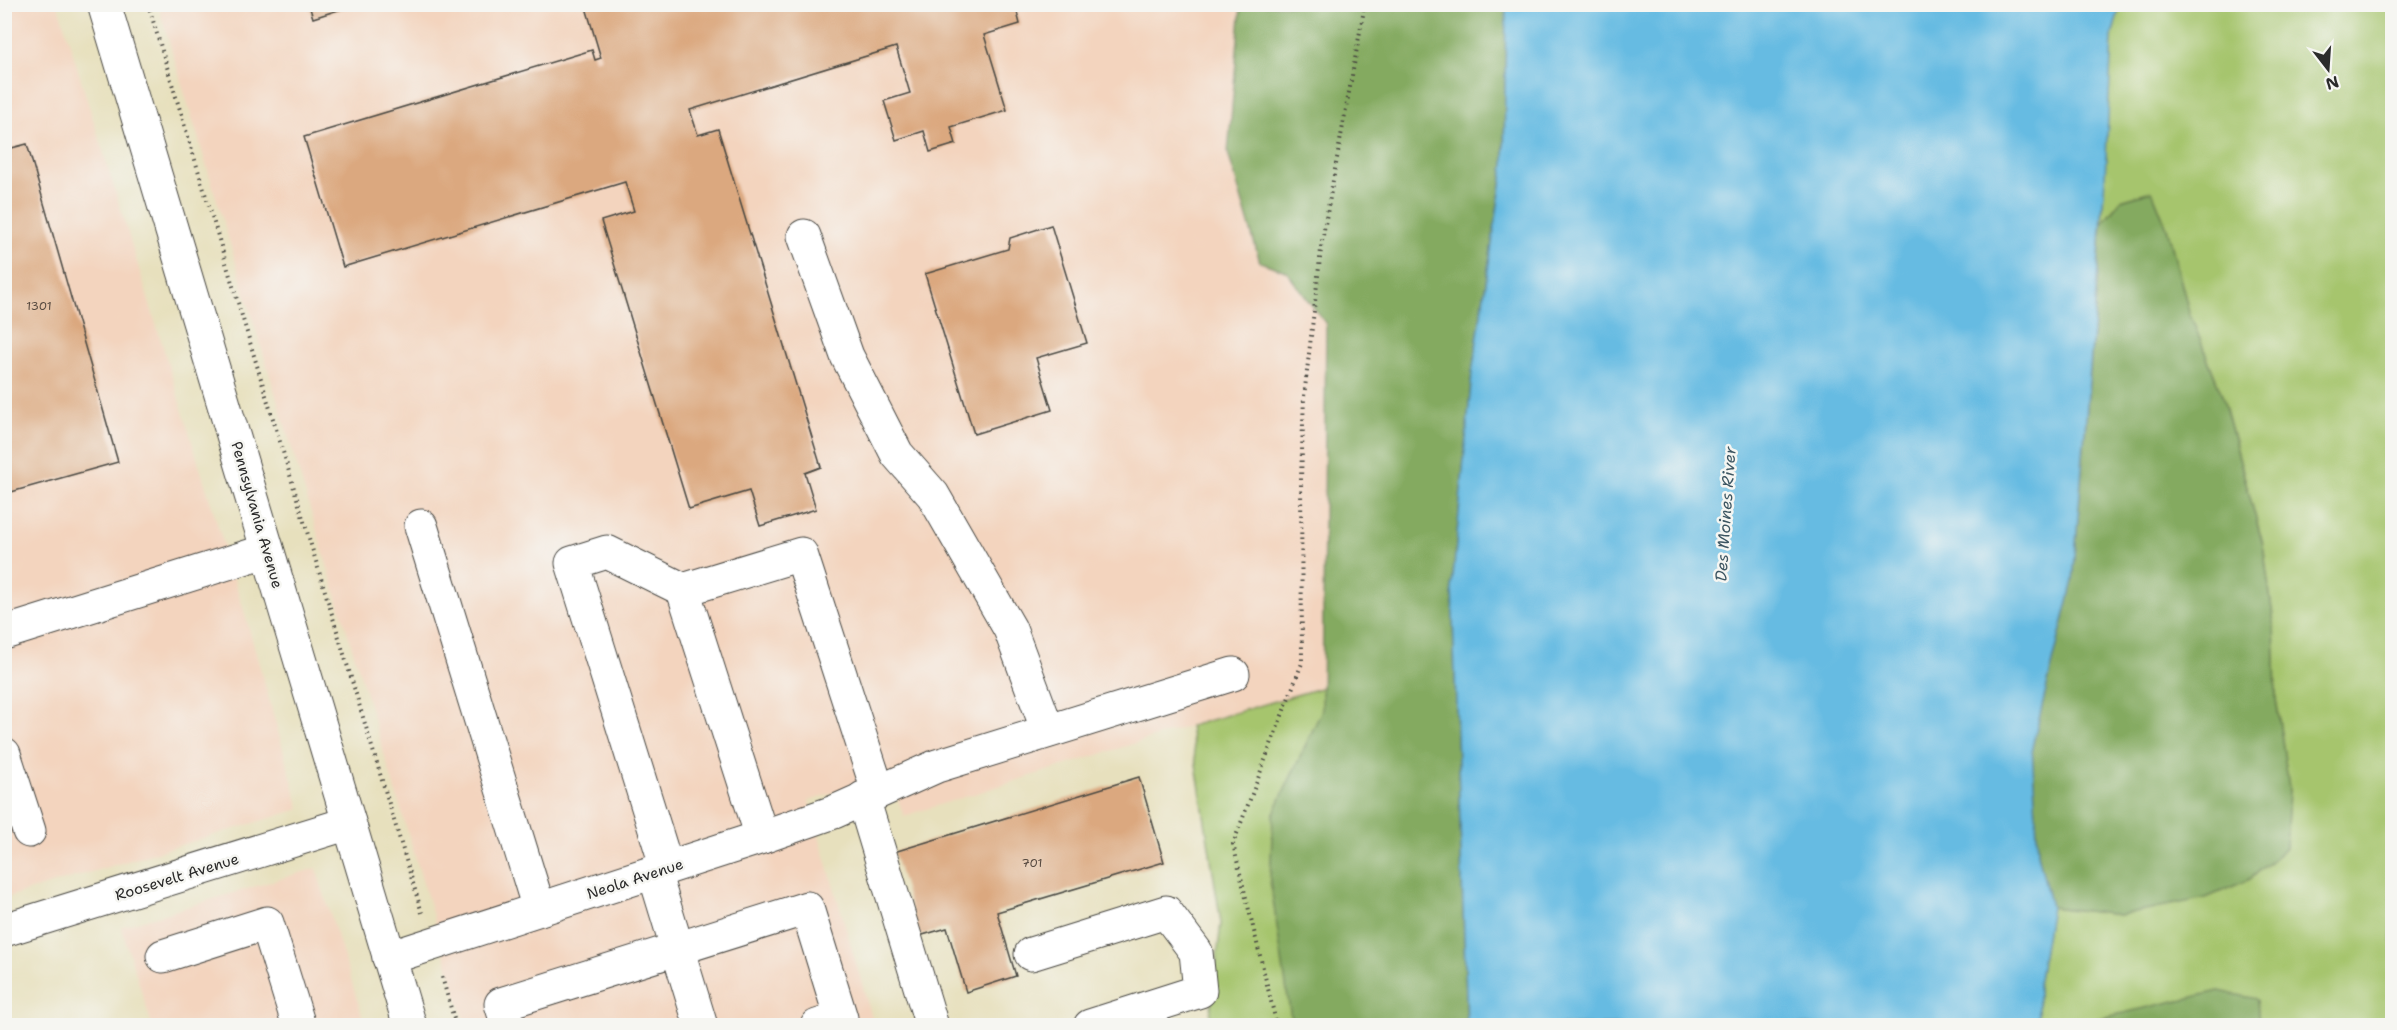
<svg xmlns="http://www.w3.org/2000/svg" width="2397" height="1030" font-family="'Shantell Sans',sans-serif">
<style>
.built{fill:#f3d4be}
.green{fill:#a6c56d;stroke:#68784c;stroke-width:1.5}
.forest{fill:#84aa60;stroke:#586a46;stroke-width:1.5}
.water{fill:#66bbe2;stroke:#487386;stroke-width:1.5}
.building{fill:#dba87f}
.lines{fill:none;stroke-linecap:round;stroke-linejoin:round}
.minor-casing{stroke:#474641;stroke-width:35}
.path{stroke:#474641;stroke-width:4;stroke-dasharray:1.5 4.5;stroke-linecap:butt}
.minor{stroke:#fff;stroke-width:33}
.labels{text-anchor:middle;stroke-width:5;stroke-linejoin:round;paint-order:stroke}
.number-label{font-size:12px;fill:#574a40}
.street-label{font-size:15px;fill:#2b2b2b;stroke:#f6f6f2}
.water-label{font-size:16px;font-style:italic;fill:#3d5662;stroke:#f6f6f2}
</style>
<rect width="100%" height="100%" fill="#f6f6f2"/>
<filter id="ink" filterUnits="userSpaceOnUse"><feTurbulence type="fractalNoise" baseFrequency=".0167" numOctaves="2"/><feDisplacementMap in="SourceGraphic" scale="12" xChannelSelector="R" yChannelSelector="G"/><feConvolveMatrix kernelMatrix="1 2 1 2 8 2 1 2 1" color-interpolation-filters="sRGB"/></filter>
<filter id="wash" filterUnits="userSpaceOnUse"><feTurbulence type="fractalNoise" baseFrequency=".008" numOctaves="4" result="noise"/><feDisplacementMap in="SourceGraphic" scale="24" xChannelSelector="R" yChannelSelector="G"/><feGaussianBlur stdDeviation="1.35" result="paint"/><feColorMatrix in="noise" values="0 0 0 0 0 0 0 0 0 0 0 0 0 0 0 0 0 1.4 0 .05"/><feComposite in="paint" operator="in"/></filter>
<g filter="url(#wash)">
<rect width="100%" height="100%" fill="#e7e0bd"/>
<g class="built">
<path d="M 5,5 L 58,5 L 244,611 L 300,809 L 5,898 Z"/>
<path d="M 158,5 L 1506,5 L 1472,373 L 1467,1025 L 1415,660 L 1190,726 L 904,816 L 889,775 L 809,801 L 874,1025 L 466,1025 Z"/>
<path d="M 316,868 L 365,1025 L 152,1025 L 121,927 Z"/>
</g>
<g class="green">
<path d="M 2120,5 L 2392,5 L 2392,1025 L 2038,1026 L 2038,985 L 2051,907 L 2120,915 L 2250,879 L 2286,848 L 2289,788 L 2276,699 L 2274,624 L 2263,545 L 2222,395 L 2189,312 L 2167,228 L 2152,191 L 2121,200 L 2102,223 L 2112,36 Z"/>
<path d="M 1416,660 L 1378,1025 L 1209,1025 L 1221,923 L 1190,726 Z"/>
</g>
<g class="forest">
<path d="M 1241,5 L 1506,5 L 1504,165 L 1472,373 L 1452,588 L 1467,1025 L 1292,1025 L 1270,880 L 1273,815 L 1322,710 L 1326,324 L 1286,271 L 1260,262 L 1228,153 Z"/>
<path d="M 2152,191 L 2167,228 L 2189,312 L 2222,395 L 2263,545 L 2274,624 L 2276,699 L 2289,788 L 2286,848 L 2250,879 L 2206,898 L 2120,915 L 2051,907 L 2038,854 L 2032,747 L 2073,581 L 2102,223 L 2121,200 Z"/>
<path d="M 2219,991 L 2257,999 L 2259,1025 L 2071,1025 Z"/>
</g>
<path class="water" d="M 1506,5 L 2120,5 L 2112,37 L 2105,178 L 2073,581 L 2032,747 L 2038,854 L 2051,907 L 2038,985 L 2038,1025 L 1467,1025 L 1452,588 L 1472,373 L 1504,166 Z"/>
<g id="blocks">
<g class="building">
<path d="M 585,4 L 1015,4 L 1020,24 L 984,35 L 1007,110 L 951,127 L 956,144 L 930,152 L 924,131 L 896,140 L 884,101 L 910,93 L 896,47 L 690,110 L 698,135 L 718,129 L 821,467 L 805,473 L 816,509 L 760,526 L 749,491 L 689,509 L 601,221 L 634,211 L 625,182 L 343,267 L 304,137 L 592,50 L 595,60 L 601,58 Z"/>
<path d="M 309,5 L 354,5 L 313,18 Z"/>
<path d="M 27,144 L 118,462 L 4,494 L 4,150 Z"/>
<path d="M 1051,225 L 1087,343 L 1036,358 L 1052,410 L 974,434 L 925,274 L 1008,249 L 1010,238 Z"/>
<path d="M 1139,777 L 1164,862 L 997,912 L 1016,976 L 966,992 L 947,928 L 919,936 L 894,852 Z"/>
</g>
</g>
</g>
<g filter="url(#ink)">
<use href="#blocks" fill-opacity="0" stroke="#474641" stroke-width="1.5"/>
<g class="lines">
<defs>
<g id="minor">
<path d="M 104,4 L 410,1026"/>
<path d="M 804,236 L 847,356 L 897,454 L 933,495 L 1010,629 L 1048,731"/>
<path d="M 421,526 L 539,909"/>
<path d="M 4,633 L 266,551"/>
<path d="M 4,754 L 29,831"/>
<path d="M 863,798 L 932,1026"/>
<path d="M 762,837 L 683,590 L 801,554 L 878,791"/>
<path d="M 667,868 L 572,563 L 607,552 L 684,590"/>
<path d="M 654,872 L 701,1026"/>
<path d="M 4,930 L 349,823"/>
<path d="M 1031,954 L 1166,912 L 1196,952 L 1200,991 L 1090,1026"/>
<path d="M 163,956 L 267,923 L 299,1026"/>
<path d="M 389,958 L 762,837 L 834,812 L 937,766 L 1233,674"/>
<path d="M 508,1026 L 501,1004 L 807,908 L 841,1018 L 817,1026"/>
</g>
</defs>
<use href="#minor" class="minor-casing"/>
<g class="path">
<path d="M 148,4 L 422,913"/>
<path d="M 442,977 L 456,1026"/>
<path d="M 1277,1026 L 1233,844 L 1302,663 L 1301,478 L 1304,397 L 1322,241 L 1365,4"/>
</g>
<use href="#minor" class="minor"/>
</g>
</g>
<g class="labels">
<g class="number-label">
<text x="39" y="310">1301</text>
<text x="1032" y="867">701</text>
</g>
<g class="street-label">
<text transform="translate(257 515) rotate(74)" y="5">Pennsylvania Avenue</text>
<text transform="translate(177 877) rotate(-17)" y="5">Roosevelt Avenue</text>
<text transform="translate(635 879) rotate(-18)" y="5">Neola Avenue</text>
</g>
<g class="water-label">
<text transform="translate(1725 514) rotate(-86)" y="6">Des Moines River</text>
</g>
</g>
<rect width="2397" height="1030" fill="none" stroke="#f6f6f2" stroke-width="24"/>
<g transform="translate(2328 69) rotate(163)" stroke="#f6f6f2" stroke-width="4.5" paint-order="stroke">
<path d="M0-4.5L10 22L0 15L-10 22Z" fill="#2b2b2b"/>
<text y="-9" font-size="16" font-weight="bold" text-anchor="middle" fill="#2b2b2b">N</text>
</g>
</svg>
